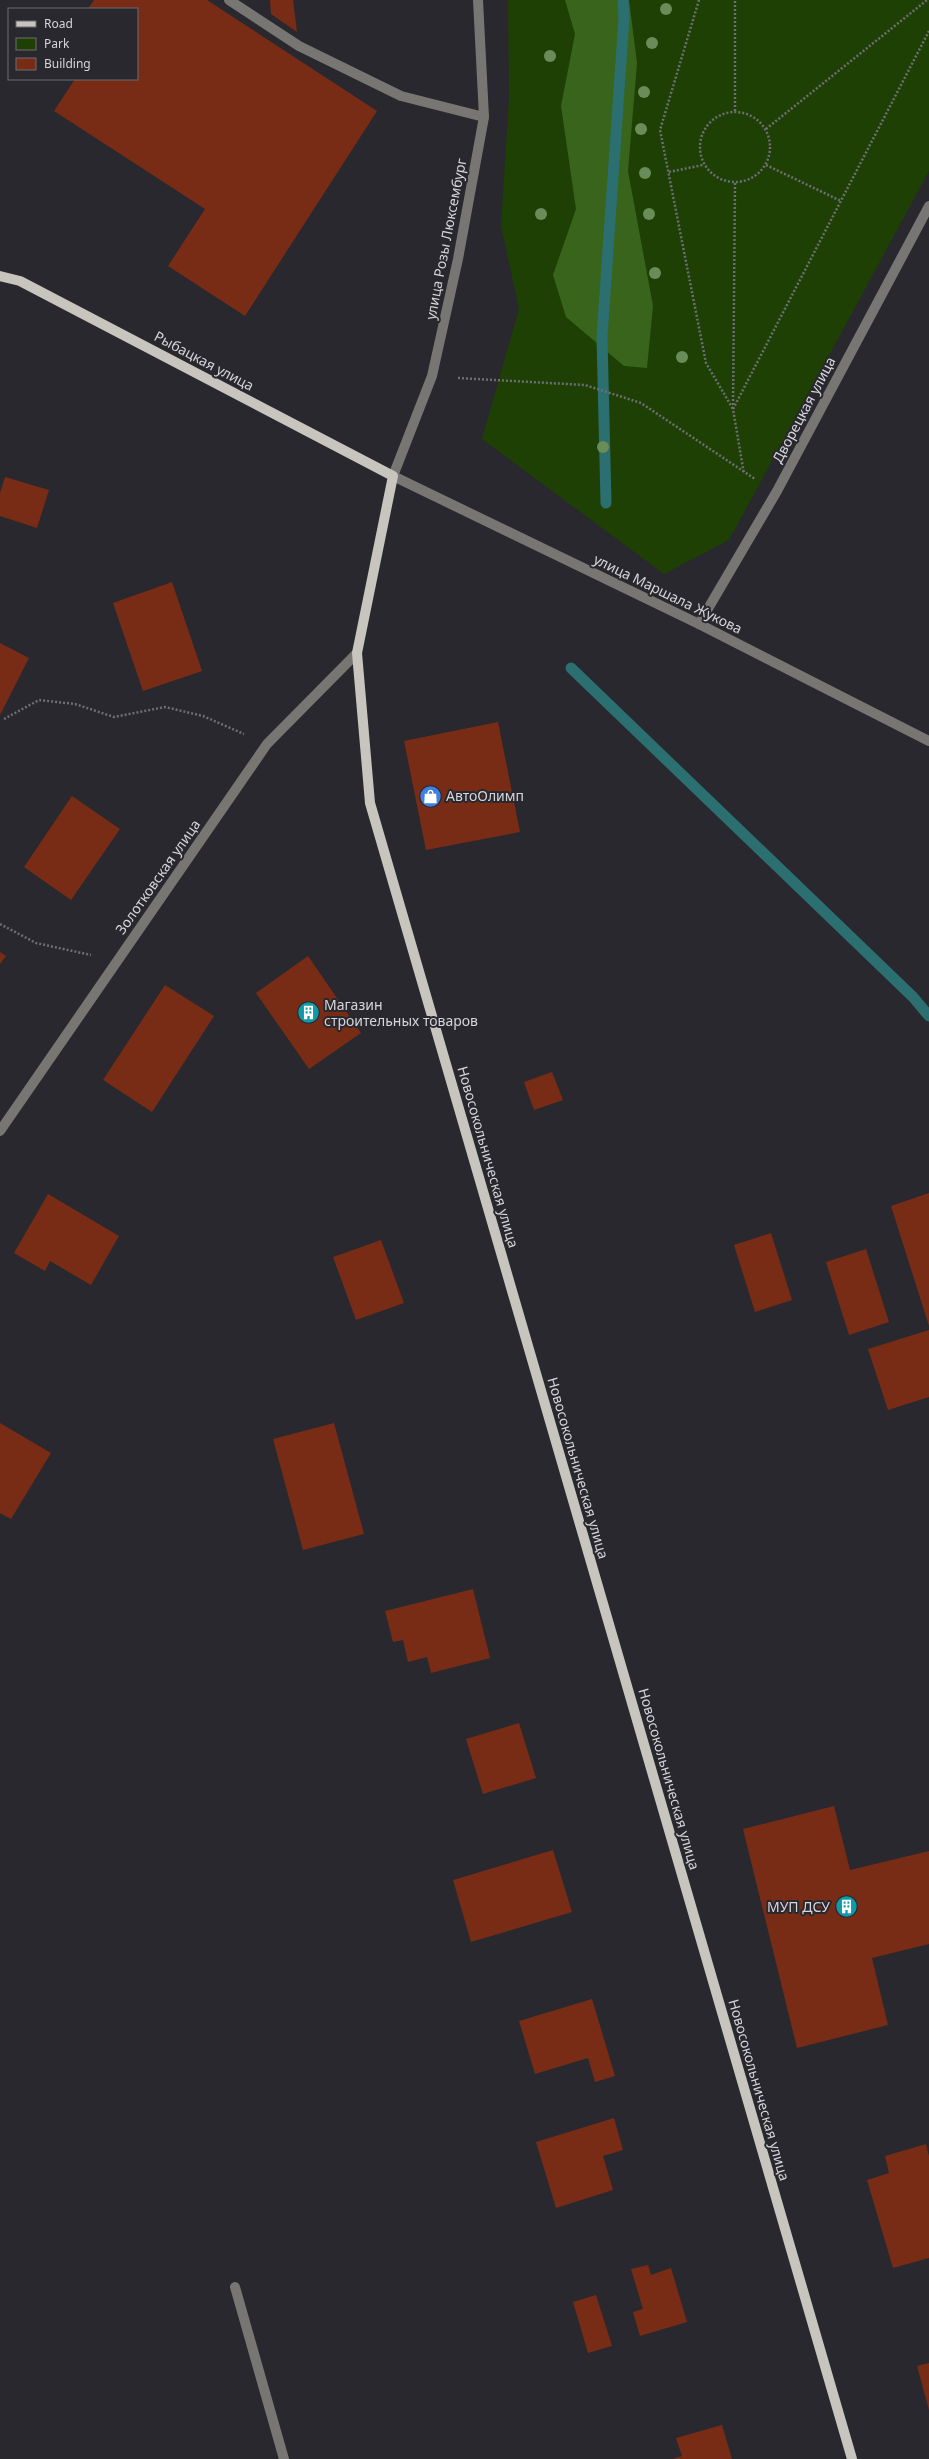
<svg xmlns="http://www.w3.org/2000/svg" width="929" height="2459" font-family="'Noto Sans',sans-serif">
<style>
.green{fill:#1e4004}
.forest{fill:#38641c}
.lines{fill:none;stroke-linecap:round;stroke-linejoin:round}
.stream{stroke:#2b6f70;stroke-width:11}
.building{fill:#792c15}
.path{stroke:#6e6e74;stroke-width:2.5;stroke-dasharray:2 2;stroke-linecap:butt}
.minor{stroke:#787673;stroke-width:10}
.major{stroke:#c8c5be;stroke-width:10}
.tree{fill:#698c59}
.labels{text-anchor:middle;stroke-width:4;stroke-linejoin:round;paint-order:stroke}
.street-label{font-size:14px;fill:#d5d5da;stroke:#28282e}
.poi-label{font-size:14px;fill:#d5d5da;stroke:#28282e;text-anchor:start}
</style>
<rect width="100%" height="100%" fill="#28282e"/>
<path class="green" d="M 508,0 L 929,0 L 929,171 L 729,540 L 664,574 L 482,439 L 519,309 L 501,226 L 509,97 Z"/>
<path class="forest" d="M 565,0 L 629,0 L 637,63 L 628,171 L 653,306 L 647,368 L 624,366 L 566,317 L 553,275 L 576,209 L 561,106 L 575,34 Z"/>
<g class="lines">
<g class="stream">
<path d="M 606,503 L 602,337 L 624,18 L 623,0"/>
<path d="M 571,668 L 913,997 L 929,1016"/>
</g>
</g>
<g class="building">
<path d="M 94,0 L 207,0 L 377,111 L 245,316 L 168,266 L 205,209 L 54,111 L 75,79 L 137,79 L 137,9 L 88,9 Z"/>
<path d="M 270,0 L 293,0 L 297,32 L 271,14 Z"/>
<path d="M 5,477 L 49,490 L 37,528 L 0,516 L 0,493 Z"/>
<path d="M 172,582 L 202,671 L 143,691 L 113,603 Z"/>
<path d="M 0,643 L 29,658 L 0,715 Z"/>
<path d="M 498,722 L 520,832 L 426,850 L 404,741 Z"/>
<path d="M 72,796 L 120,829 L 71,900 L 24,867 Z"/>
<path d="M 0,952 L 6,956 L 0,964 Z"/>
<path d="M 308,956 L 361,1033 L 309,1069 L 256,993 Z"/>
<path d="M 165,985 L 214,1016 L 152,1112 L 103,1080 Z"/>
<path d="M 552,1072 L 563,1100 L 534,1110 L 524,1082 Z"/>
<path d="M 929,1193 L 929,1326 L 891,1206 Z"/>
<path d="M 48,1194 L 119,1236 L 91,1285 L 50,1261 L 45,1271 L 14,1253 Z"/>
<path d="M 771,1233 L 792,1300 L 755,1312 L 734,1245 Z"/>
<path d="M 381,1240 L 404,1303 L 356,1320 L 333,1257 Z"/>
<path d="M 866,1249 L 889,1322 L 849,1335 L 826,1262 Z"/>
<path d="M 929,1330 L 929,1397 L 888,1410 L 868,1349 Z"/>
<path d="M 0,1423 L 51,1453 L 11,1519 L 0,1513 Z"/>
<path d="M 334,1423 L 364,1534 L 303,1550 L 273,1439 Z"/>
<path d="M 473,1589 L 490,1658 L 431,1673 L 427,1657 L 408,1662 L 403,1640 L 393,1642 L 385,1611 Z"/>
<path d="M 519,1723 L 536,1778 L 483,1794 L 466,1739 Z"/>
<path d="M 834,1806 L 850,1870 L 929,1851 L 929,1944 L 872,1958 L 888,2025 L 797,2048 L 743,1829 Z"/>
<path d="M 553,1850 L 572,1912 L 471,1942 L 453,1880 Z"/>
<path d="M 592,1999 L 615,2076 L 595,2082 L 588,2058 L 535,2074 L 519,2021 Z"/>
<path d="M 614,2118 L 623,2150 L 603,2156 L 613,2190 L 556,2208 L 536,2142 Z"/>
<path d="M 926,2144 L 929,2156 L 929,2258 L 893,2268 L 867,2180 L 889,2173 L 885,2156 Z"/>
<path d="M 648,2265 L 651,2275 L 671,2268 L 687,2322 L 640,2336 L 633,2312 L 643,2309 L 631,2269 Z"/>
<path d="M 596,2295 L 612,2346 L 588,2353 L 573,2302 Z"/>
<path d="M 929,2363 L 929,2410 L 917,2366 Z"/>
<path d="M 722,2425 L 732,2459 L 673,2459 L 682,2456 L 676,2438 Z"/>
</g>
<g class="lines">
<g class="path">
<path d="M 699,0 L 660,130 L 706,363 L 733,409"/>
<path d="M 735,111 L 735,0"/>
<circle cx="735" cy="147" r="35"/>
<path d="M 766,129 L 927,0"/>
<path d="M 766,165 L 841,201"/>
<path d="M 669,172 L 703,165"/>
<path d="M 735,183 L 733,409 L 744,474"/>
<path d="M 458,378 L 585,385 L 641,403 L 755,479"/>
<path d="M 733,409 L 929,31"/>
<path d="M 4,719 L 39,700 L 75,704 L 114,717 L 165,707 L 203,716 L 244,734"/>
<path d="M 0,924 L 36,943 L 91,955"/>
</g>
<g class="minor">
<path d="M 229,0 L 299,46 L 401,96 L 484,117"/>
<path d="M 478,0 L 484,117 L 458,259 L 432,376 L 393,476 L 699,624 L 929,741"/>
<path d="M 699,624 L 777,491 L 929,206"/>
<path d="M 0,1131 L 267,744 L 357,653"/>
<path d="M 235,2287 L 284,2459"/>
</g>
<path class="major" d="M 0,276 L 20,281 L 393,476 L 357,653 L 370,803 L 852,2459"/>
</g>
<g class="tree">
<circle cx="666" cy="9" r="6"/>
<circle cx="652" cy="43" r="6"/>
<circle cx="550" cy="56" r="6"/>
<circle cx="644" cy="92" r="6"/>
<circle cx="641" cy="129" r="6"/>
<circle cx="645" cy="173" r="6"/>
<circle cx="541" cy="214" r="6"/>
<circle cx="649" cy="214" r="6"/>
<circle cx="655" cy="273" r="6"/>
<circle cx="682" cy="357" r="6"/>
<circle cx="603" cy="447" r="6"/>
</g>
<defs>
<symbol id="shop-disc" viewBox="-11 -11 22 22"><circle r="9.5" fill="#3f7fe0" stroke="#28282e"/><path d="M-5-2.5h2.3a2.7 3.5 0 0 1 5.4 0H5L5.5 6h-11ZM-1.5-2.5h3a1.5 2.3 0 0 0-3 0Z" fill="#fff"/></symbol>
<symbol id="building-disc" viewBox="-11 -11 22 22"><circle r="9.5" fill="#0f9aa8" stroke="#28282e"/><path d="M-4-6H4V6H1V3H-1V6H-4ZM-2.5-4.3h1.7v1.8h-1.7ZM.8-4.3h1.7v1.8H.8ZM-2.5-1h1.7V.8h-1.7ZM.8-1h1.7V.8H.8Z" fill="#fff"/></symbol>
</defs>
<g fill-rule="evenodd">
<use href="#shop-disc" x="418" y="784" width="25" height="25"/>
<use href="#building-disc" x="296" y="1000" width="25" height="25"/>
<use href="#building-disc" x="834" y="1894" width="25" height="25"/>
</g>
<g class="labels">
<g class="street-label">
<text transform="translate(446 239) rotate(-79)" y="5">улица Розы Люксембург</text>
<text transform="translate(204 361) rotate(28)" y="5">Рыбацкая улица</text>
<text transform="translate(804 410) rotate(-62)" y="5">Дворецкая улица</text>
<text transform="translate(668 594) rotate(26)" y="5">улица Маршала Жукова</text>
<text transform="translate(158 877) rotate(-55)" y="5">Золотковская улица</text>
<text transform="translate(488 1157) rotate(74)" y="5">Новосокольническая улица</text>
<text transform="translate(578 1468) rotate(74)" y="5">Новосокольническая улица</text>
<text transform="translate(669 1779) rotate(74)" y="5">Новосокольническая улица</text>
<text transform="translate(759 2090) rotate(74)" y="5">Новосокольническая улица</text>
</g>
<g class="poi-label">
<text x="446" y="801">АвтоОлимп</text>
<text x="324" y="1010">Магазин<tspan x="324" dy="16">строительных товаров</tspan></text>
<text x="830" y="1912" text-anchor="end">МУП ДСУ</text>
</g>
</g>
<rect x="8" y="8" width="130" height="72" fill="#28282e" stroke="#6d6d73"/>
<rect x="16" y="21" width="20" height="6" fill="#c8c5be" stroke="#6d6d73"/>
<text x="44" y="28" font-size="12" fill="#d5d5da">Road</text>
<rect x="16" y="38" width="20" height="12" fill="#1e4004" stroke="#6d6d73"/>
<text x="44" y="48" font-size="12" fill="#d5d5da">Park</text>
<rect x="16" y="58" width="20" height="12" fill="#792c15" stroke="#6d6d73"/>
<text x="44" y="68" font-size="12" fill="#d5d5da">Building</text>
</svg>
